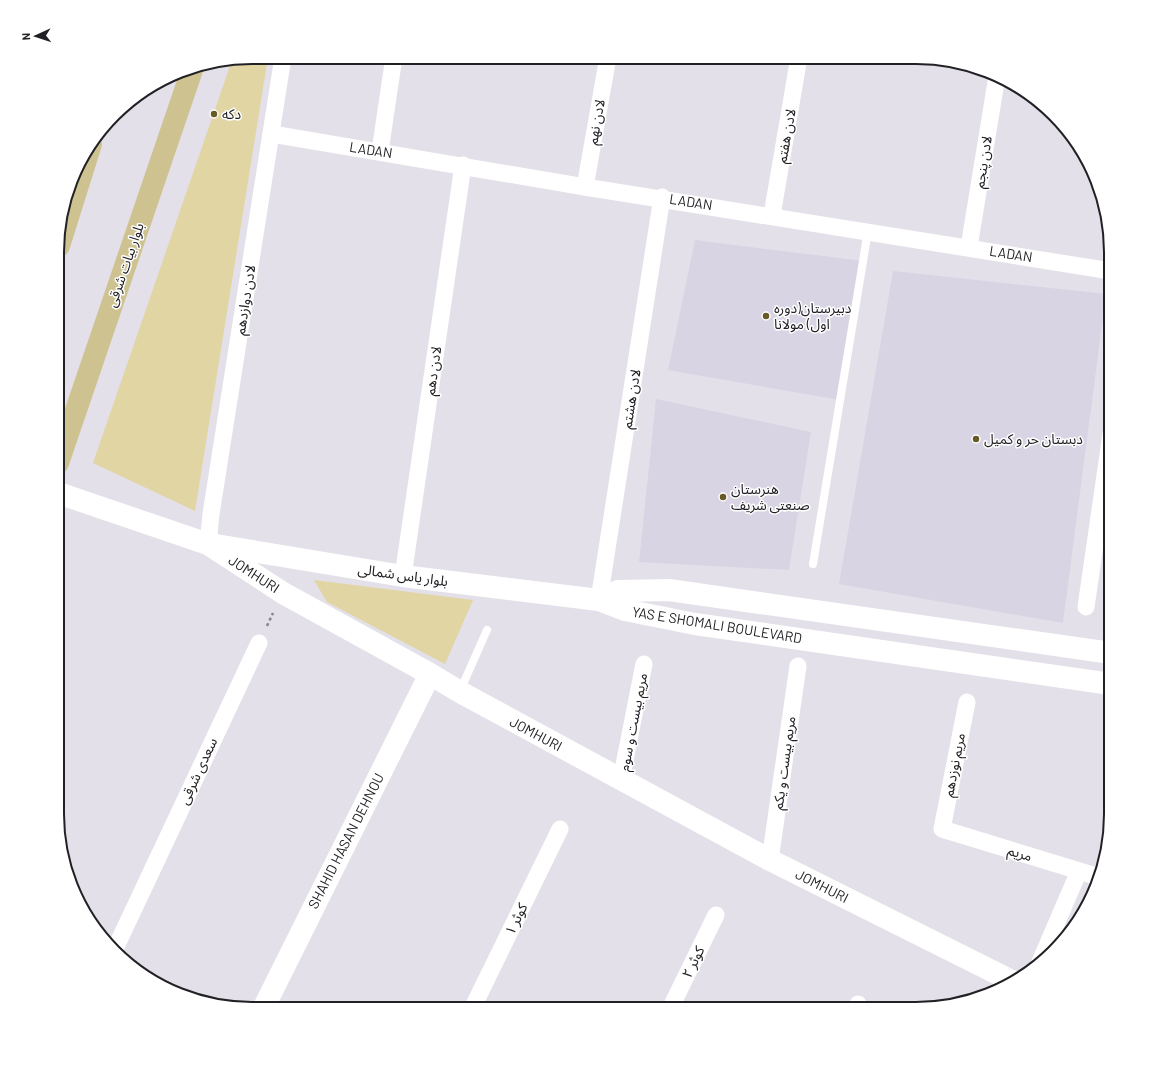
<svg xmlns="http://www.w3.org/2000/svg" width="1168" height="1066" font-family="Barlow,'Noto Sans Arabic',sans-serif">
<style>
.built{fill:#d9d4e4}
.green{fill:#e0d5a3}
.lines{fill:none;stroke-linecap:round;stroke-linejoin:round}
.path{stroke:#88868d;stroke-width:2.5;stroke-dasharray:3 3;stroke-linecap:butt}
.lane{stroke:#fff;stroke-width:8}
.street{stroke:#fff;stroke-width:17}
.secondary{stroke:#fff;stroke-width:22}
.primary{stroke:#cec390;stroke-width:22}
.poi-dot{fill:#665a27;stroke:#fff;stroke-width:1.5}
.labels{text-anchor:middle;stroke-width:3;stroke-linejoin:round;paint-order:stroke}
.poi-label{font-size:14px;fill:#212024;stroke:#fff;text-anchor:start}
.street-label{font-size:14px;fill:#212024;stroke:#fff}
.rim{fill:none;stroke:#212024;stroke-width:2}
</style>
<rect width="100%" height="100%" fill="#e3e0e9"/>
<g class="built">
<path d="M 695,240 L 863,261 L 840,400 L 668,370 Z"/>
<path d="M 893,271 L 1106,294 L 1063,623 L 839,584 Z"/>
<path d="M 656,399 L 811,432 L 789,570 L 639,562 Z"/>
</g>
<g class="green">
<path d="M 252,57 L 268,57 L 195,511 L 93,463 L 232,60 Z"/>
<path d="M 314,580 L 473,600 L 445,664 L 327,602 Z"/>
</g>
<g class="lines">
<path class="path" d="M 267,626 L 273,613"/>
<g class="lane">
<path d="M 813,564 L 868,231"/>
<path d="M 460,691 L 487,630"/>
</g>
<g class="street">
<path d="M 272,134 L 585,187 L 1111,271"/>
<path d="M 380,151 L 394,57"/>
<path d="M 585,187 L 608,57"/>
<path d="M 772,215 L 799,57"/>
<path d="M 969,247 L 997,76"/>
<path d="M 208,544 L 211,514 L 283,57"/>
<path d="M 403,576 L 463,165"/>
<path d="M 599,600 L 662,197"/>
<path d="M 1086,607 L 1111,434"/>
<path d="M 967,702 L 942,829 L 1099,877"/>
<path d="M 621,780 L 644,664"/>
<path d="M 770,860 L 798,666"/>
<path d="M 115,949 L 259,643"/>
<path d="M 1039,964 L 1079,871"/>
<path d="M 472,1009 L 560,829"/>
<path d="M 670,1009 L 716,915"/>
<path d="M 856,1009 L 858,1004"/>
</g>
<g class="secondary">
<path d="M 58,493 L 208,544 L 283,593 L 430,674 L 460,692 L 770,860 L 1012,981"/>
<path d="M 216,545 L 403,576 L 599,600 L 625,610 L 695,624 L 1111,684"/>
<path d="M 599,600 L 618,591 L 669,590 L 1111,653"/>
<path d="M 263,1009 L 430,674"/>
</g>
<g class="primary">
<path d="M 59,246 L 91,144"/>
<path d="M 58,463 L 193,67"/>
</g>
</g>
<g class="poi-dot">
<circle cx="214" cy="114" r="4"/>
<circle cx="766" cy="316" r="4"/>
<circle cx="976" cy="439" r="4"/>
<circle cx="723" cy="497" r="4"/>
</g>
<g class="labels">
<g class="poi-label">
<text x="222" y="119">دکه</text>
<text x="774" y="313">دبیرستان(دوره<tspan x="774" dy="16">اول) مولانا</tspan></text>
<text x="984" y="444">دبستان حر و کمیل</text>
<text x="731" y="494">هنرستان<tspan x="731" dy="16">صنعتی شریف</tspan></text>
</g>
<g class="street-label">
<text transform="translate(596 122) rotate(-80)" y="5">لادن نهم</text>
<text transform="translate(786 136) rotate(-80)" y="5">لادن هفتم</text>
<text transform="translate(371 150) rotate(9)" y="5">LADAN</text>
<text transform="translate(983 162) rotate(-81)" y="5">لادن پنجم</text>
<text transform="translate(691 202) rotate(9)" y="5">LADAN</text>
<text transform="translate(1011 254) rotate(9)" y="5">LADAN</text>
<text transform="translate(125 265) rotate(-71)" y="5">بلوار بیات شرقی</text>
<text transform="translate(245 300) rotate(-81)" y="5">لادن دوازدهم</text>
<text transform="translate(433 371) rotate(-82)" y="5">لادن دهم</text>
<text transform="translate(631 399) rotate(-81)" y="5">لادن هشتم</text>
<text transform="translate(254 574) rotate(33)" y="5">JOMHURI</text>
<text transform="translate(403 575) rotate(8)" y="5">بلوار یاس شمالی</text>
<text transform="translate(717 625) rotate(9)" y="5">YAS E SHOMALI BOULEVARD</text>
<text transform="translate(633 722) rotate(-79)" y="5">مریم بیست و سوم</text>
<text transform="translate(536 734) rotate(28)" y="5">JOMHURI</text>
<text transform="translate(784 763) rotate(-82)" y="5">مریم بیست و یکم</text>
<text transform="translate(954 765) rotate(-79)" y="5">مریم نوزدهم</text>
<text transform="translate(198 771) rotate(-65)" y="5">سعدی شرقی</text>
<text transform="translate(346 841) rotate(-63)" y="5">SHAHID HASAN DEHNOU</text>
<text transform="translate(1020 853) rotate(17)" y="5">مریم</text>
<text transform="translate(822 886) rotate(27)" y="5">JOMHURI</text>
<text transform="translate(516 919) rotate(-64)" y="5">کوثر ۱</text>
<text transform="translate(693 962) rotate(-64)" y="5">کوثر ۲</text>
</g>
</g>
<path d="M0 0H1168V1066H0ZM252 64H916A188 188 0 0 1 1104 252V814A188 188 0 0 1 916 1002H252A188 188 0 0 1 64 814V252A188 188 0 0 1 252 64Z" fill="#fff" fill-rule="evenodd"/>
<path class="rim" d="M252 64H916A188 188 0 0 1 1104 252V814A188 188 0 0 1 916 1002H252A188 188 0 0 1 64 814V252A188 188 0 0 1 252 64Z"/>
<g transform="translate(36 36) rotate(267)" stroke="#ffffff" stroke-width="3" paint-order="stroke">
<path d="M0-3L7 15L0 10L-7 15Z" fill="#212024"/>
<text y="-6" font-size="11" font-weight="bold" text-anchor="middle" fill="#212024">N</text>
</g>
</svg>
